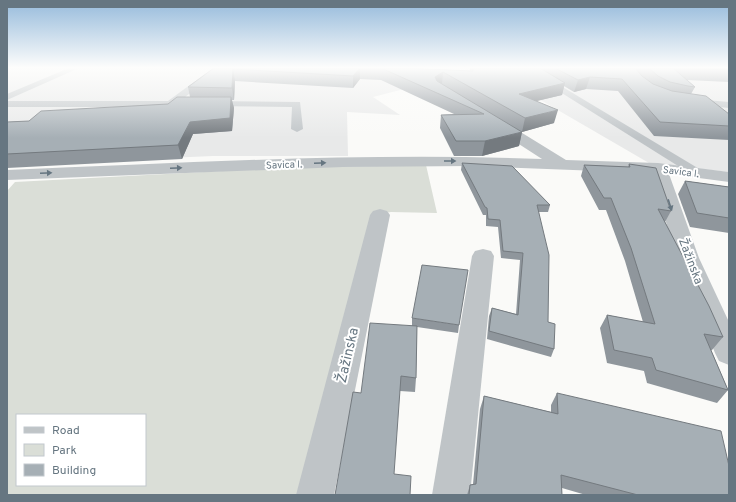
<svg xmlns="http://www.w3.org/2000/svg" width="736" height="502" font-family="Overpass,sans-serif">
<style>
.built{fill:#e8e9e9}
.green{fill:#daded7;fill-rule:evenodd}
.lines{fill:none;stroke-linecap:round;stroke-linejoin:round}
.lane{fill:#bfc4c7;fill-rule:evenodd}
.street{fill:#bfc4c7;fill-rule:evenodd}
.wall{fill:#8f969c}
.shaded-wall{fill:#747a7f}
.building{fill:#a6afb5;stroke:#747a7f}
.oneway{fill:#667681}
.labels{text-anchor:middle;stroke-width:4;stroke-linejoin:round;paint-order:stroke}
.far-street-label{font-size:10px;fill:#667681;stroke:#fff}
.street-label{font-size:12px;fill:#667681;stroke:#fff}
.near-street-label{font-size:14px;fill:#667681;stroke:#fff}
</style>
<rect width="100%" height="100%" fill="#fafaf8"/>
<path class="built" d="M 7,68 L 729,68 L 729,172 L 649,163 L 544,102 L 511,86 L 431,82 L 373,97 L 400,115 L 347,112 L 348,156 L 213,156 L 7,165 Z"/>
<path class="green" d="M 426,165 L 437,213 L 391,212 L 373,215 L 298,495 L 7,495 L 7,191 L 15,182 L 281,168 ZM 17,415 L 145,415 L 145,485 L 17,485 Z"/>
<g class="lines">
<g class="lane">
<path d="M 69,68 L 79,68 L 7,100 L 7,94 Z"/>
<path d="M 213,68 L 222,68 L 180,101 L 186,102 L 188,104 L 183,107 L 7,107 L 7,101 L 168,101 Z"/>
<path d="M 522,68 L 531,68 L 706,173 L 704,176 L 694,176 Z"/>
<path d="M 694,99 L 729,102 L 729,108 L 691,104 L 689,102 Z"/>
<path d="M 209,101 L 300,102 L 303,129 L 297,132 L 291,129 L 292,107 L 206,106 L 204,104 Z"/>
</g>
<g class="street">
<path d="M 496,119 L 501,120 L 566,160 L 658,163 L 729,172 L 729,182 L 669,174 L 699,258 L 729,322 L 729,365 L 719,361 L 715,353 L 677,258 L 651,173 L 471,166 L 343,167 L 7,180 L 7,170 C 185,163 364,152 542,159 L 491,126 L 489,123 L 491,120 Z"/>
<path d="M 380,209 L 387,211 L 390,215 L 334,495 L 296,495 L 370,215 L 373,211 Z"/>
<path d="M 483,249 L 491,251 L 494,256 L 470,495 L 432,495 L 472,256 L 475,251 Z"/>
</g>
</g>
<g class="wall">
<path d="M 214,68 L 408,68 L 470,71 L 470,68 L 729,68 L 729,82 L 687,80 L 695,87 L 691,94 L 729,114 L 729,140 L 654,136 L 618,91 L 586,89 L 574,92 L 564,86 L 562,95 L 536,101 L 554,123 L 522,132 L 519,146 L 482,156 L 454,156 L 440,128 L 441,115 L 454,114 L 381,80 L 360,79 L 353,88 L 235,81 L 234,100 L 232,100 L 234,108 L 232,131 L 193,134 L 182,159 L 7,168 L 7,122 L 29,121 L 168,104 L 190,97 L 188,87 Z"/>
<path d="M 462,163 L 550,205 L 548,212 L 538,212 L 548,322 L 554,349 L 551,357 L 487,339 L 489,316 L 492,308 L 516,314 L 520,260 L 501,258 L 498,227 L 486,226 L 486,215 L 483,215 L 461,170 Z"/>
<path d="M 629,164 L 671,211 L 665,222 L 723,337 L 712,350 L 711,350 L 728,390 L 717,403 L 647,383 L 644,371 L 607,363 L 600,328 L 607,315 L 643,322 L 625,261 L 606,210 L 599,210 L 581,176 L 584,165 L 628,167 Z"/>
<path d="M 685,181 L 729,187 L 729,233 L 690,227 L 678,194 Z"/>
<path d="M 412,318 L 459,325 L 458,333 L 417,327 L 416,378 L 415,392 L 400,391 L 335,495 L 361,393 L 412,326 Z"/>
<path d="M 557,393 L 729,495 L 586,495 L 562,488 L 562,495 L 467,495 L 470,485 L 473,484 L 480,409 L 484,396 L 551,412 L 551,405 Z"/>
</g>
<g class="shaded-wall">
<path d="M 360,68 L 360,79 L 353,88 L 353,76 Z"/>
<path d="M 233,69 L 235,81 L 234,100 L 232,88 Z"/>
<path d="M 443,72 L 442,84 L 434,89 L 435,77 Z"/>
<path d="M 590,77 L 586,89 L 574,92 L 578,80 Z"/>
<path d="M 565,83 L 562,95 L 516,106 L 519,94 Z"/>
<path d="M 231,97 L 234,108 L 232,131 L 193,134 L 182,159 L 178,145 L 190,122 Z"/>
<path d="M 558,110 L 554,123 L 522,132 L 525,118 Z"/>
<path d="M 522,132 L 519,146 L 482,156 L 485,141 Z"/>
</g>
<g class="building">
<path d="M 214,68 L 360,68 L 353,76 L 233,69 L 232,88 L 188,87 Z"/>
<path d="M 364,68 L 403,68 L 402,68 L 473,71 L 473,68 L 540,68 L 565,83 L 519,94 L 558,110 L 525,118 L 443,72 L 435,77 L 437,81 L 522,132 L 485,141 L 456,141 L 441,115 L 484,114 L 381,68 Z"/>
<path d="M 555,68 L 635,68 L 642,76 L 653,84 L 672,91 L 706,96 L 729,114 L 729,126 L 660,122 L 622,79 L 590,77 L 578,80 Z"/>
<path d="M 649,68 L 673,68 L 695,87 L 688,86 L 670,82 L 658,76 Z"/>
<path d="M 677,68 L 729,68 L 729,70 Z"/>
<path d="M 177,97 L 231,97 L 230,118 L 190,122 L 178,145 L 7,154 L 7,122 L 29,121 L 41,111 L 168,104 Z"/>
<path d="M 462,163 L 512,166 L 550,205 L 537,205 L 549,255 L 548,322 L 555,324 L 554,349 L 489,331 L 492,308 L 518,315 L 523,253 L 503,251 L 500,220 L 488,219 L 487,208 L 485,207 Z"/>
<path d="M 629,164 L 656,168 L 671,211 L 658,209 L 709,306 L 723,337 L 704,334 L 728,390 L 656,370 L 652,358 L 614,350 L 607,315 L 655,324 L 631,248 L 611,198 L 604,198 L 584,165 L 630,167 Z"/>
<path d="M 685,181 L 729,187 L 729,218 L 697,213 Z"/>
<path d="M 422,265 L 468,270 L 459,325 L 412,318 Z"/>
<path d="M 370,323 L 417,326 L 416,378 L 401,376 L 394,474 L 411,476 L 410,495 L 335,495 L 353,392 L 361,393 Z"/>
<path d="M 557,393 L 721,431 L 729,466 L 729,495 L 638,495 L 561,475 L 562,495 L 469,495 L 470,485 L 476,484 L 484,396 L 558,414 Z"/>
</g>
<defs><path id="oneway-solid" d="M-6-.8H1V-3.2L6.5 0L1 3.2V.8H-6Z"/></defs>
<g class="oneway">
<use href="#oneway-solid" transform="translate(450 161)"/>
<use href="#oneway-solid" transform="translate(320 163) rotate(-2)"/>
<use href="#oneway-solid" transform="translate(176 168) rotate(-2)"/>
<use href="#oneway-solid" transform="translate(46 173) rotate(-2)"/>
<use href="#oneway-solid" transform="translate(670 205) rotate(72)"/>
</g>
<linearGradient id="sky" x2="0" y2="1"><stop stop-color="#95badb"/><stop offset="0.49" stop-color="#fdfdfc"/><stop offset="1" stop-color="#fdfdfc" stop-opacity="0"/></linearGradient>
<rect width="736" height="138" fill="url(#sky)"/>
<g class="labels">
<g class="far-street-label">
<text transform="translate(284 164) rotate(-2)" y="4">Savica I.</text>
<text transform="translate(681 171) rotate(7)" y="4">Savica I.</text>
</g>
<g class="street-label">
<text transform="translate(691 261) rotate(69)" y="4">Žažinska</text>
</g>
<g class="near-street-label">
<text transform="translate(347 355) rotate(-77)" y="5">Žažinska</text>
</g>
</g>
<rect width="736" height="502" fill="none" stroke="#667681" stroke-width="16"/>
<rect x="16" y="414" width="130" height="72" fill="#ffffff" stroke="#c2c8cd"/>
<rect x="24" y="427" width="20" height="6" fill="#bfc4c7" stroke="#c2c8cd"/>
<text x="52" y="434" font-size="12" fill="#667681">Road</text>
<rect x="24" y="444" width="20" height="12" fill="#daded7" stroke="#c2c8cd"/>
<text x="52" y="454" font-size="12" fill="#667681">Park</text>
<rect x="24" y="464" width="20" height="12" fill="#a6afb5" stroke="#c2c8cd"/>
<text x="52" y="474" font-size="12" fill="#667681">Building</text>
</svg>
